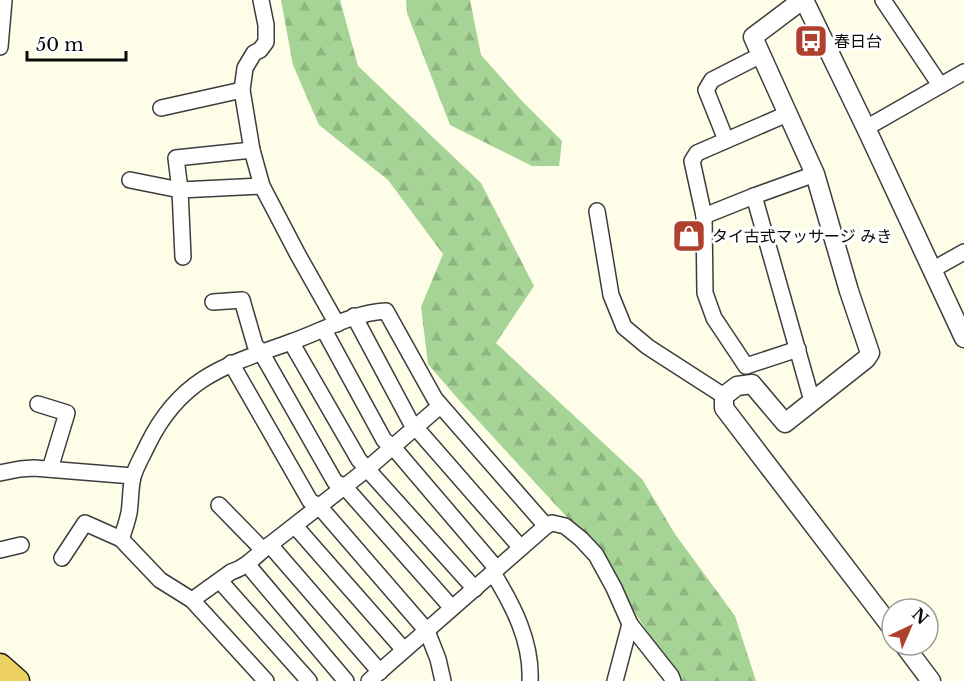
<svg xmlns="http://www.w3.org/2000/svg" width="964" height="681" font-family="'Libre Baskerville','Noto Sans JP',serif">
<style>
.forest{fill:url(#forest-firs)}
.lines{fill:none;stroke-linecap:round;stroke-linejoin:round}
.minor-casing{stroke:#3d3d3d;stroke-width:18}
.tertiary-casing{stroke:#3d3d3d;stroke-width:21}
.trunk-casing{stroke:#1b1b1b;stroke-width:27}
.minor{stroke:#fff;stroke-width:15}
.tertiary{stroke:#fff;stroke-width:18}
.trunk{stroke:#ecd060;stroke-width:24}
.labels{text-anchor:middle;stroke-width:6;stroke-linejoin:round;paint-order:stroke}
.poi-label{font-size:16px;fill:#0a0a0a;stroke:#fff;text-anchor:start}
</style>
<defs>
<pattern id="forest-firs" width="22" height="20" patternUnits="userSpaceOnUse" patternTransform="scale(1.5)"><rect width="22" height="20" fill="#a6d496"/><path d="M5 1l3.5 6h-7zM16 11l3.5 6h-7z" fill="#8eb580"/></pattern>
</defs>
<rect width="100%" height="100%" fill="#fdfde8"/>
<g class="forest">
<path d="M 281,0 L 340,0 L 358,66 L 481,183 L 534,286 L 496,343 L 642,479 L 675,534 L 735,616 L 756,681 L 677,681 L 662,653 L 577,528 L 459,400 L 428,364 L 421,307 L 443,254 L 388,180 L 319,125 L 293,65 Z"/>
<path d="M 406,0 L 470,0 L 481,55 L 522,101 L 562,141 L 559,166 L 532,166 L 450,125 L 407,13 Z"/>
</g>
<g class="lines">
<defs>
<g id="minor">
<path d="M 261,0 L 266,25 L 266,42 L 260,50 L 254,53 L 245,68 L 242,90 L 252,150 L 262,186 L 297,253 L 337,324"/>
<path d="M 883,0 L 940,85"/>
<path d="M 0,47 L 4,0"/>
<path d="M 161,108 L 242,90"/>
<path d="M 787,114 L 697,153 L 692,161 L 704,216 L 705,293 L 714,318 L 746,366 L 798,349"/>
<path d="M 866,128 L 964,72"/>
<path d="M 726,140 L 706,90 L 712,80 L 761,55"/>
<path d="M 130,180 L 180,190 L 262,186"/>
<path d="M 754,196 L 812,401"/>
<path d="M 597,211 L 611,295 L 624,327 L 648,347 L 724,396"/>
<path d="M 704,216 L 754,196 L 815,174"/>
<path d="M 183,257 L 180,190 L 176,158 L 252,150"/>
<path d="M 932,270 L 964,252"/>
<path d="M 213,302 L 242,300 L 255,345 L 261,352 L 335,482 L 344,486 L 452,608"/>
<path d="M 354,316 L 410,421 L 521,548"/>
<path d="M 324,330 L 384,440 L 393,447 L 497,569"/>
<path d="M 291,342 L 359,460 L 475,589"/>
<path d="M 231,363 L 310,501 L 319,506 L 427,631 L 438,659 L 443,681"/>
<path d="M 38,404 L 67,413 L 50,469"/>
<path d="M 0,473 L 20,469 L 34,468 L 133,476"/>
<path d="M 219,505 L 263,550"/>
<path d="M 295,526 L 404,650"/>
<path d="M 121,539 C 124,531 127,522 129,513 C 131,501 130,489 133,477 C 136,466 143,455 148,444 C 181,377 226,365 291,342 C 323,331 351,313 386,311 L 435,399 L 546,526"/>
<path d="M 270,545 L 380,672"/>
<path d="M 0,550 L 21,545"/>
<path d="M 62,558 L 85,523 L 121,539 L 160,580 L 192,600 L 266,681"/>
<path d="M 247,564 L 346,681"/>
<path d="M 493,573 C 513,605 532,642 530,681"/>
<path d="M 220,581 L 309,681"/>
<path d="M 192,600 L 231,572 C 244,568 253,559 263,550 L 367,469 L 440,406"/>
<path d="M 369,681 L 546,526 L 552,523 L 565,526 L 581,539 L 596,555 L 614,588 L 630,624 L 671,676 L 673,681"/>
<path d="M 615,681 L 630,624"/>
</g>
<g id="tertiary">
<path d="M 802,0 L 753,37 L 815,174 L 849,291 L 870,353 L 866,359 L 785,423 L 752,384 L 737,386 L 724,396 L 724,408 L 892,628"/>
<path d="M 804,0 L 866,128 L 964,338"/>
<path d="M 904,645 L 931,681"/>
</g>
<path id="trunk" d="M 0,666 L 17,681"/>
</defs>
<use href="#minor" class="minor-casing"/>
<use href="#tertiary" class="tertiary-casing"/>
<use href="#trunk" class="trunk-casing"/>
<use href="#minor" class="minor"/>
<use href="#tertiary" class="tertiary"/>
<use href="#trunk" class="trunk"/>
</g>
<defs>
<symbol id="bus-square" viewBox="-11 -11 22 22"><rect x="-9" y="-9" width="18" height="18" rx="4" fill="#ae402d" stroke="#fff"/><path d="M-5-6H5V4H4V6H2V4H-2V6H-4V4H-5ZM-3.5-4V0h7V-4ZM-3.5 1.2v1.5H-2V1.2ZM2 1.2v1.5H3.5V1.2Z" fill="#fff"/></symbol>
<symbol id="shop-square" viewBox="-11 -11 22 22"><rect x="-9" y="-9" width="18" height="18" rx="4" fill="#ae402d" stroke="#fff"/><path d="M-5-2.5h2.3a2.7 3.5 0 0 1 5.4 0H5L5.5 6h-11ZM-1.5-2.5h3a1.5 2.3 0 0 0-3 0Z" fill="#fff"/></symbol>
</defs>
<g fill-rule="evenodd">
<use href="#bus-square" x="792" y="22" width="38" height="38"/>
<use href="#shop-square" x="670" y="217" width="38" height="38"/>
</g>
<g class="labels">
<g class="poi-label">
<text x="834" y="47">春日台</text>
<text x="712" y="242">タイ古式マッサージ みき</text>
</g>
</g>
<g transform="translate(910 627) rotate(44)"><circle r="28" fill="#ffffff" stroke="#9d9d9d" stroke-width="1.5"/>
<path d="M0-4.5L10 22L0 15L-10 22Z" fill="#ae402d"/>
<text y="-9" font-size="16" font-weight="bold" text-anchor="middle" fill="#0a0a0a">N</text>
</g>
<path d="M27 51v9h99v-9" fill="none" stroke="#0a0a0a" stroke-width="3"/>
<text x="36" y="51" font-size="18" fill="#0a0a0a" stroke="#ffffff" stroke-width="4.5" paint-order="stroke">50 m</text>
</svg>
